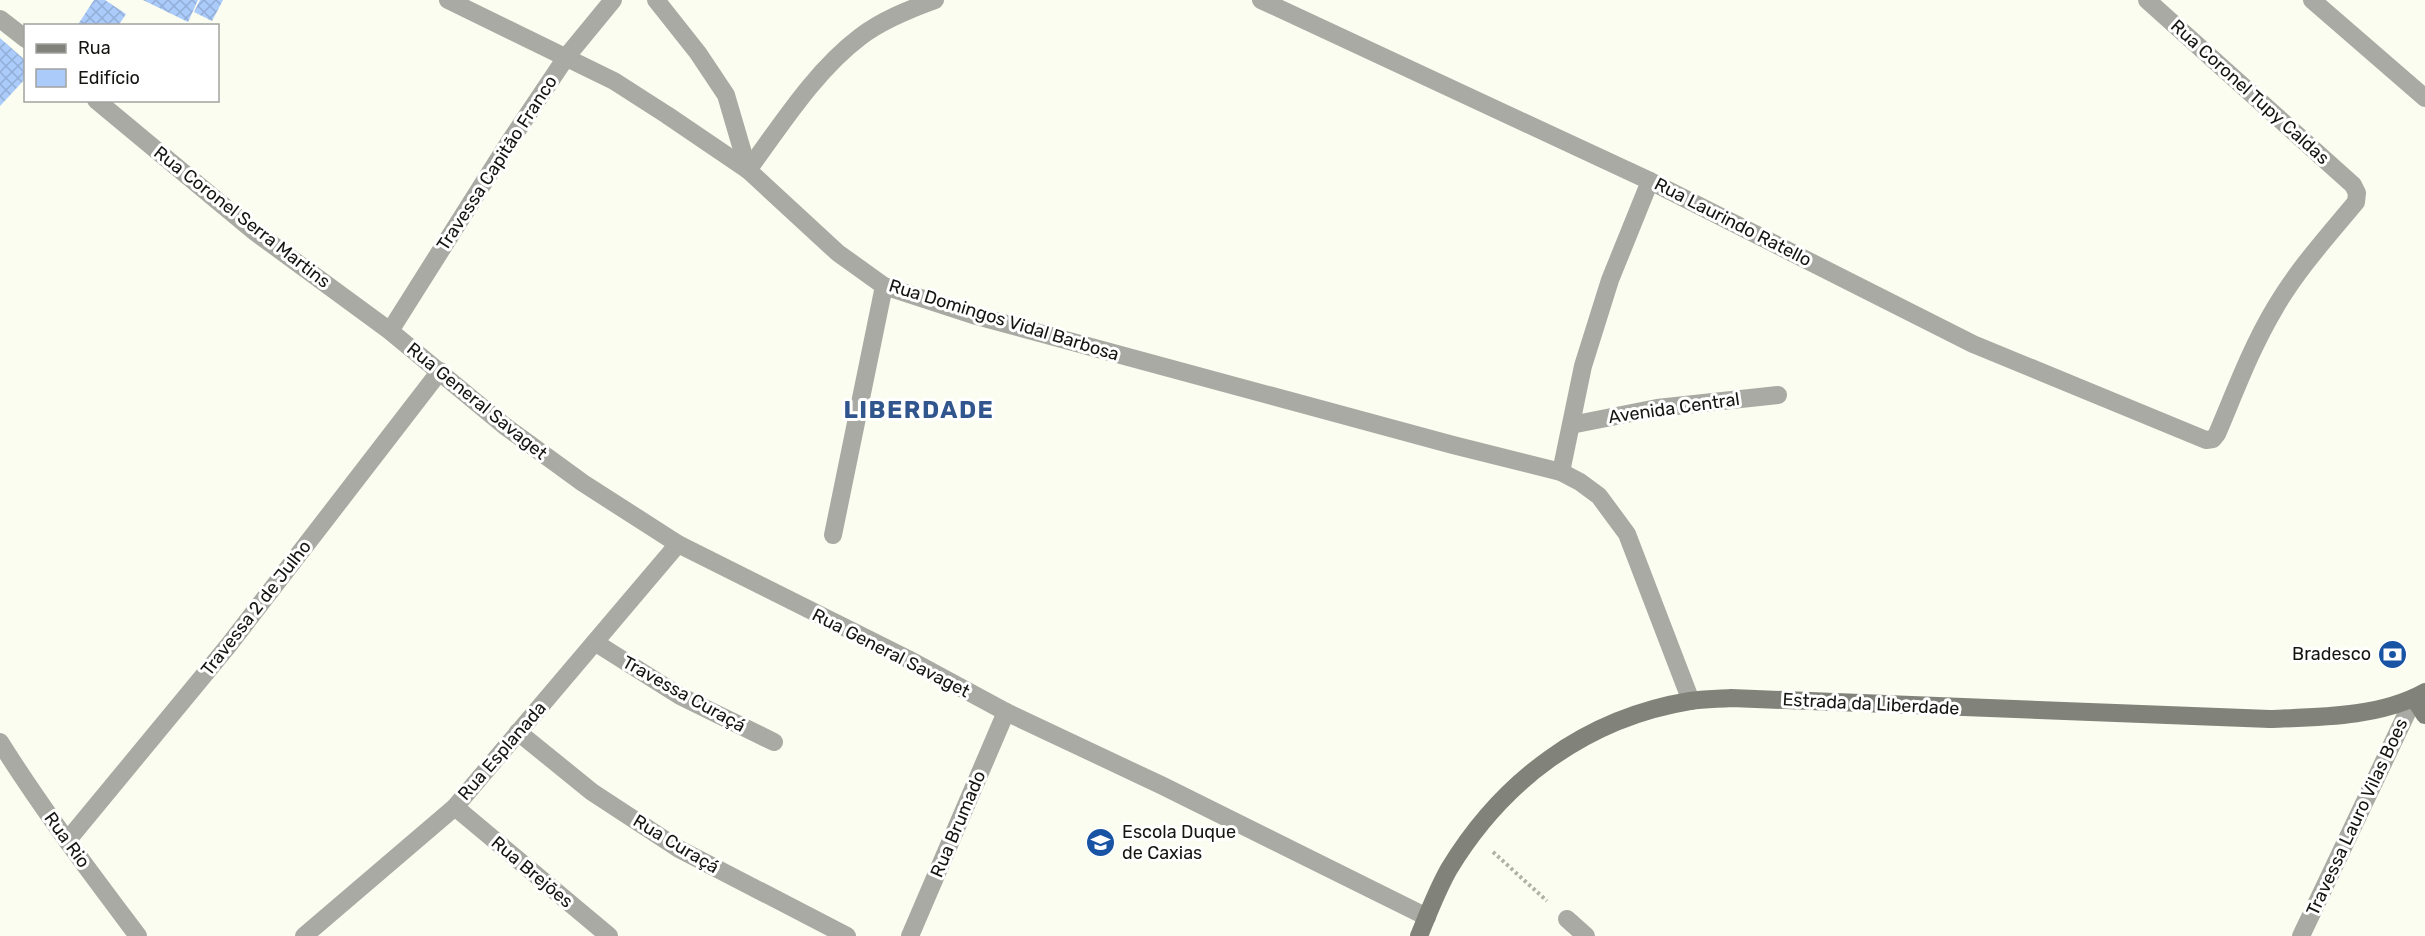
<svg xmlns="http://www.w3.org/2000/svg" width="2425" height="936" font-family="Rubik,sans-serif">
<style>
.building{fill:url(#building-cross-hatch)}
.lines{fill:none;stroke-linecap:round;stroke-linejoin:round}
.path{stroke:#b0b2a7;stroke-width:4;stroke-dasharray:3 3;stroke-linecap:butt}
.minor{stroke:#a9aaa4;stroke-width:18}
.secondary{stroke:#81837b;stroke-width:18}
.labels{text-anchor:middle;stroke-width:6;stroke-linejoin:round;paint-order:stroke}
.street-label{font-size:18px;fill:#151612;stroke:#fff}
.poi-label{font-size:18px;fill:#151612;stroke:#fff;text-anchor:end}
.district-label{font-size:24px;font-weight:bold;letter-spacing:1.5px;fill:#31568d;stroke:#fff}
</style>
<defs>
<pattern id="building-cross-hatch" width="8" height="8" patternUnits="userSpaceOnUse" patternTransform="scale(1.5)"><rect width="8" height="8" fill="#abcbfb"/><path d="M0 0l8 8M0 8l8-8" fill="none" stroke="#92aed6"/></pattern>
</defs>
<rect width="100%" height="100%" fill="#fafdef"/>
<g class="building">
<path d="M 94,0 L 105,0 L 126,14 L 118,26 L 77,26 Z"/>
<path d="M 143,0 L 198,0 L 188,22 Z"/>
<path d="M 200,0 L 223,0 L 212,21 L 194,12 Z"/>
<path d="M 0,38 L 26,61 L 26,78 L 0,106 Z"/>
</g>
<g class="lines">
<path class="path" d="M 1493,852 L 1547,901"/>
<g class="minor">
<path d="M 448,0 L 614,81 L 667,115 L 748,170 L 838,253 L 884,286 L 973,315 L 1453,445 L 1561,472 L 1580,482 L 1599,496 L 1627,534 L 1691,701"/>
<path d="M 656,0 L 698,53 L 726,95 L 748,170"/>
<path d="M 1261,0 L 1650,181 L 1973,344 L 2206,440 L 2213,439 L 2217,434 C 2235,392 2251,348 2275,308 C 2297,270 2327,237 2356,202 L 2357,193 L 2353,185 L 2147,0"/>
<path d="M 2312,0 L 2425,98"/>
<path d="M 0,19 L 26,39"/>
<path d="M 96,100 L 255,232 L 390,331 L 506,427 L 583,483 L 678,544 L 908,659 L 1006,712 L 1163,786 L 1427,917"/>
<path d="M 748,170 C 781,125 815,71 860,37 C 882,20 910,9 935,0"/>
<path d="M 390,331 L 508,144 L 567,56 L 613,0"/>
<path d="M 1571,425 L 1657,408 L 1778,395"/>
<path d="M 1561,472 L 1583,366 L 1610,280 L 1650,181"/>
<path d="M 833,535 L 884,286"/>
<path d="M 596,643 L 680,696 L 774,742"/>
<path d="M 518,732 L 592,792 L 679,849 L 847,936"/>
<path d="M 0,742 C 42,809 90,872 138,936"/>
<path d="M 455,807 L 609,936"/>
<path d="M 67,841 L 228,646 L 440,371"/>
<path d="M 1567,919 L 1586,936"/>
<path d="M 304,936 L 455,807 L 678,544"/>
<path d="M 910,936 L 1006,712"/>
<path d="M 2301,936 L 2414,698"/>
</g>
<g class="secondary">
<path d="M 2414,698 L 2425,715"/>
<path d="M 1419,936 C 1428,914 1437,890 1449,869 C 1503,780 1586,718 1690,701 C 1703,699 1718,699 1731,698 L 2270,719 C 2321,717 2380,717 2425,692"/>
</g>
</g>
<defs>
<symbol id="bank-disc" viewBox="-11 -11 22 22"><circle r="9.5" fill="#1953a4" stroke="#fff"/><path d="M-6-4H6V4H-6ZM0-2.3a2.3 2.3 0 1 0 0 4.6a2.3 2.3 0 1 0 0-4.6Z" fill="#fff"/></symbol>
<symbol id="school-disc" viewBox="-11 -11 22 22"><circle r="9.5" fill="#1953a4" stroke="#fff"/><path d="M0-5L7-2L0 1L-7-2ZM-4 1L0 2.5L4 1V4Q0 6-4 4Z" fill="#fff"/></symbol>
</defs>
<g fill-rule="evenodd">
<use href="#bank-disc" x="2376" y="638" width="33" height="33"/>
<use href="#school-disc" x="1084" y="826" width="33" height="33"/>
</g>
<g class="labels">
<g class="street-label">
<text transform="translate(2250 92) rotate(42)" y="6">Rua Coronel Tupy Caldas</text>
<text transform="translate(497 163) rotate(-57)" y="6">Travessa Capitão Franco</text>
<text transform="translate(242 217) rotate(38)" y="6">Rua Coronel Serra Martins</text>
<text transform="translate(1733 222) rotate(27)" y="6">Rua Laurindo Ratello</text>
<text transform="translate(1004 320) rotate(17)" y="6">Rua Domingos Vidal Barbosa</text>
<text transform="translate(477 401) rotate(39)" y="6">Rua General Savaget</text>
<text transform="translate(1674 408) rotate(-8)" y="6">Avenida Central</text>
<text transform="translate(256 608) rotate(-52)" y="6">Travessa 2 de Julho</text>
<text transform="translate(891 653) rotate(27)" y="6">Rua General Savaget</text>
<text transform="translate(684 694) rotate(29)" y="6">Travessa Curaçá</text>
<text transform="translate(1871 704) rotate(3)" y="6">Estrada da Liberdade</text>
<text transform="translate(502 751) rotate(-49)" y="6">Rua Esplanada</text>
<text transform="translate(2357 817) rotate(-65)" y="6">Travessa Lauro Vilas Boes</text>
<text transform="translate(958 824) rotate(-67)" y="6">Rua Brumado</text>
<text transform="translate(67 840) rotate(54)" y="6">Rua Rio</text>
<text transform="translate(676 844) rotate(31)" y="6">Rua Curaçá</text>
<text transform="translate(532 872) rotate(40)" y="6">Rua Brejões</text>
</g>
<g class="poi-label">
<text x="2371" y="660">Bradesco</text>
<text x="1122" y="838" text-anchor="start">Escola Duque<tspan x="1122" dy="21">de Caxias</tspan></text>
</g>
<g class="district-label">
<text x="919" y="418">LIBERDADE</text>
</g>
</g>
<rect x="24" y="24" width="195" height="78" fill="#ffffff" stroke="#a1a2a0" stroke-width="1.5"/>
<rect x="36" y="44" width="30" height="9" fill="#81837b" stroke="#a1a2a0" stroke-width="1.5"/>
<text x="78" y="54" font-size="18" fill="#151612">Rua</text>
<rect x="36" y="69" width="30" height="18" fill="#abcbfb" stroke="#a1a2a0" stroke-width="1.5"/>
<text x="78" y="84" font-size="18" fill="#151612">Edifício</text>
</svg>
